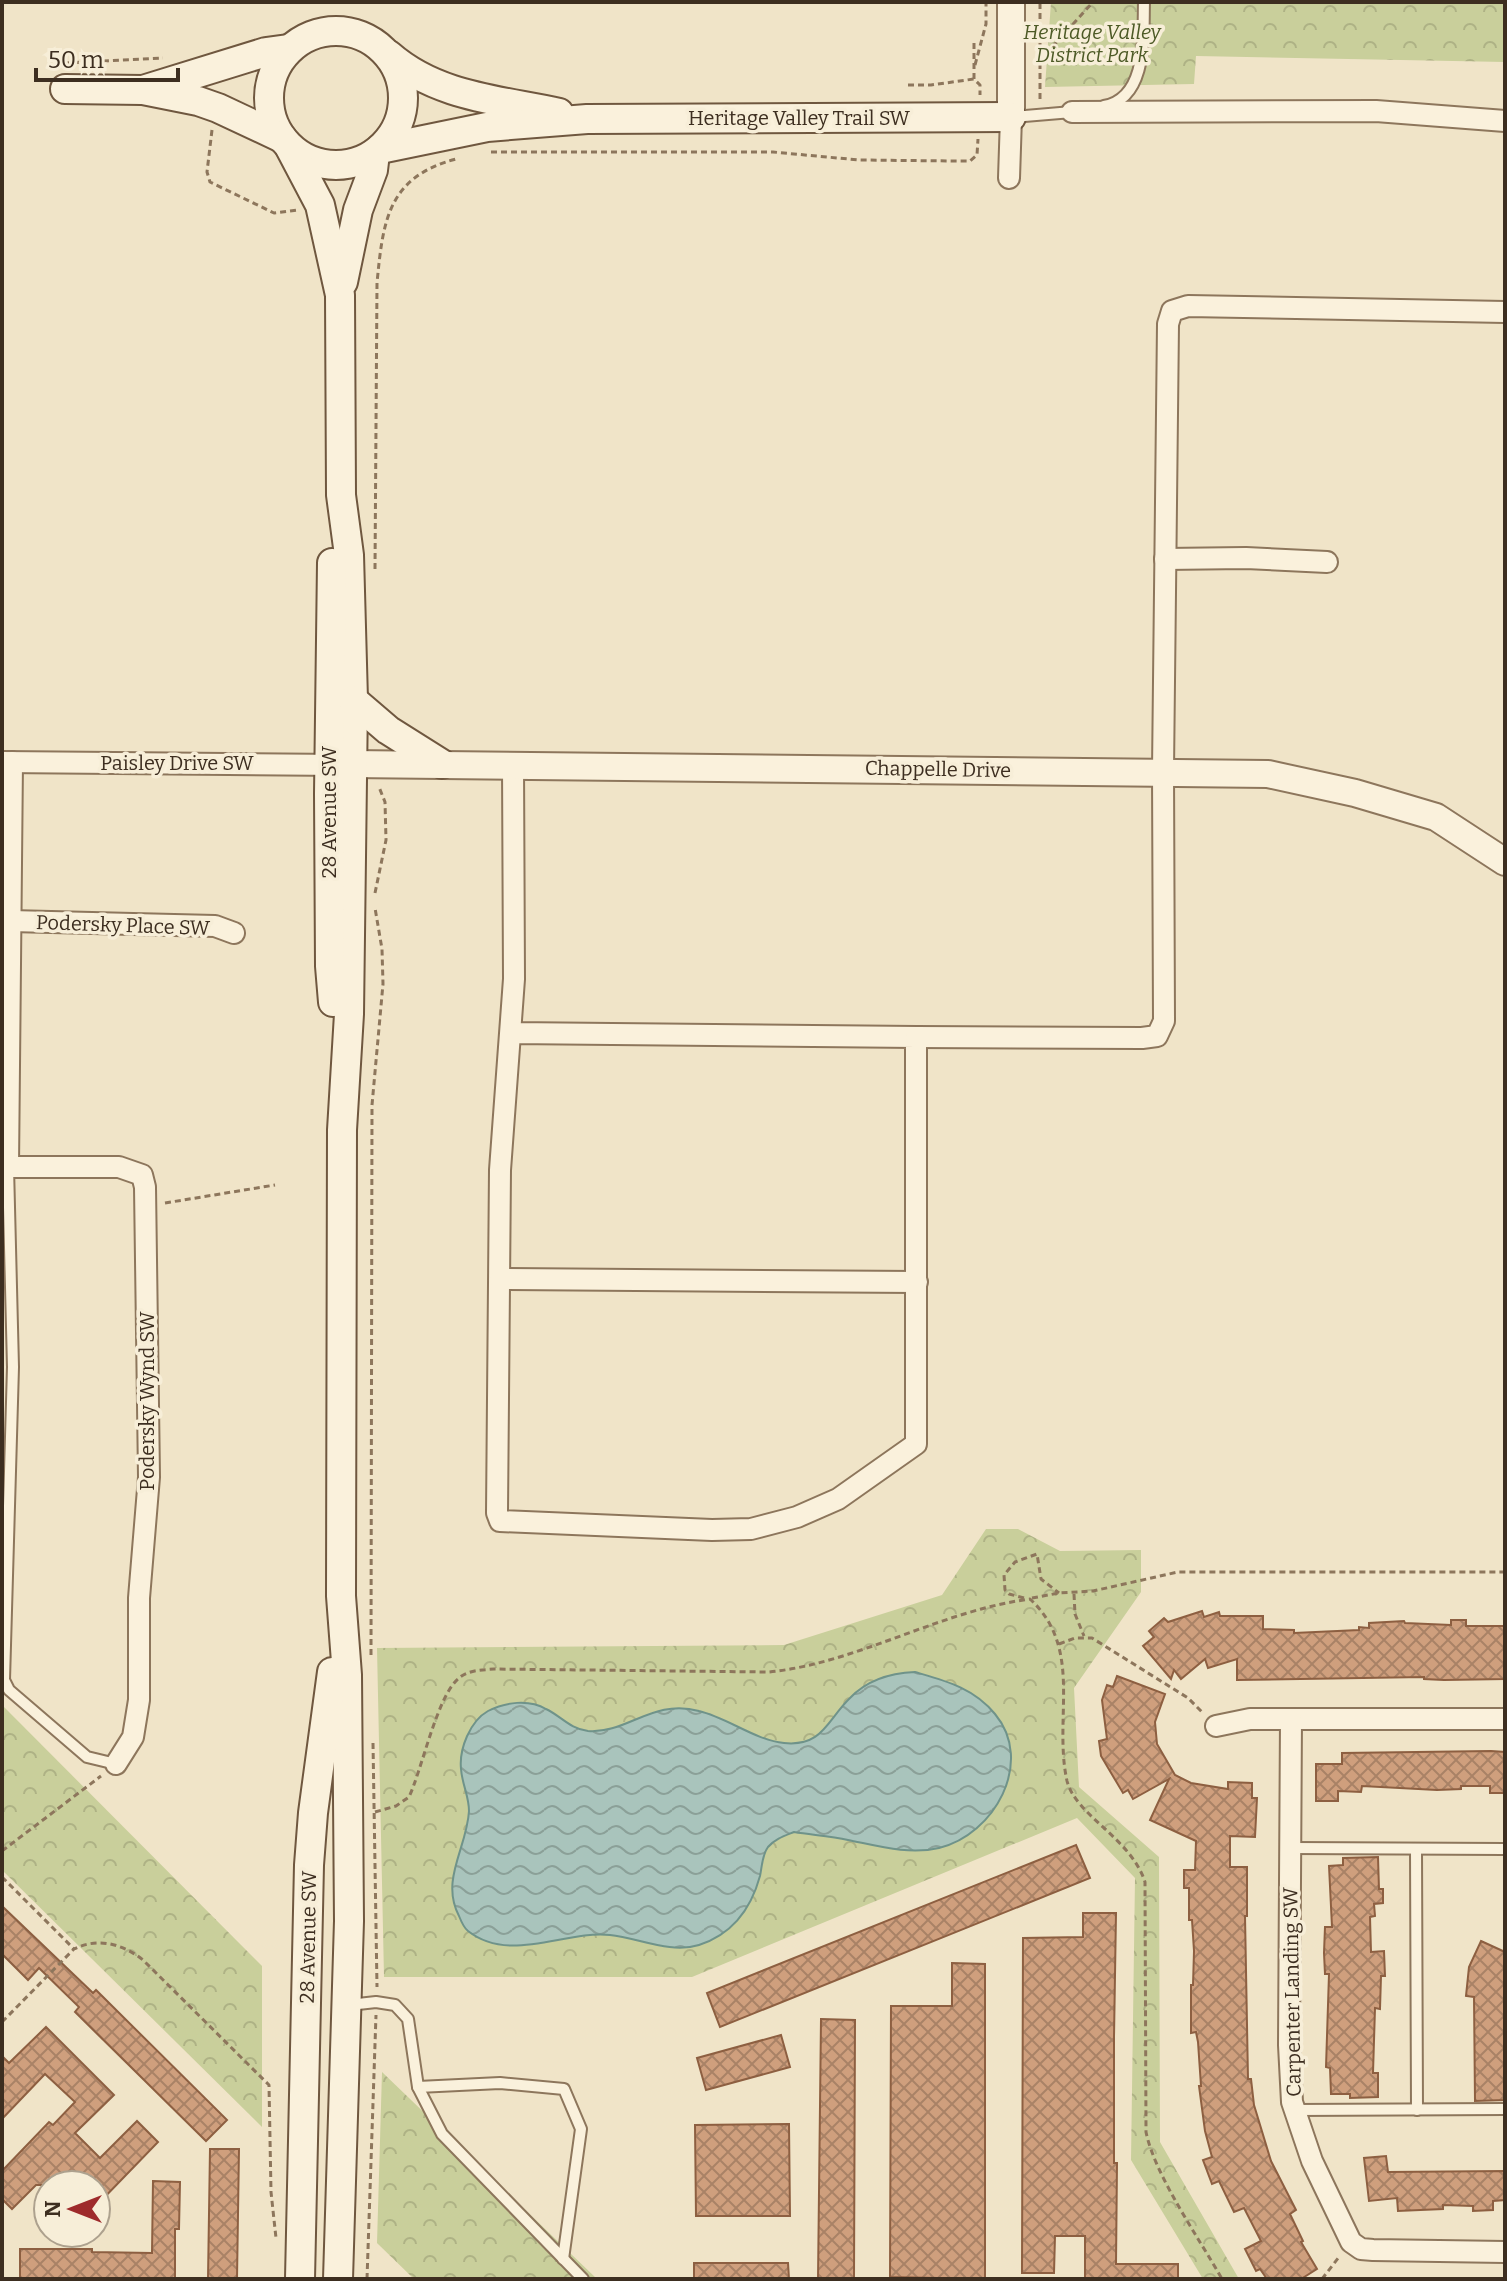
<svg xmlns="http://www.w3.org/2000/svg" width="1507" height="2281" font-family="Bitter,serif">
<style>
.park{fill:url(#park-crowns)}
.water{fill:url(#water-waves);stroke:#6f938a;stroke-width:2}
.building{fill:url(#building-cross-hatch);stroke:#8d5f41;stroke-width:2}
.lines{fill:none;stroke-linecap:round;stroke-linejoin:round}
.service-casing{stroke:#8d765c;stroke-width:14}
.minor-casing{stroke:#8d765c;stroke-width:24}
.tertiary-casing{stroke:#8d765c;stroke-width:30}
.secondary-casing{stroke:#6f573f;stroke-width:32}
.path{stroke:#8d765c;stroke-width:3;stroke-dasharray:6 4;stroke-linecap:butt}
.service{stroke:#faf1dc;stroke-width:10}
.minor{stroke:#faf1dc;stroke-width:20}
.tertiary{stroke:#faf1dc;stroke-width:26}
.secondary{stroke:#faf1dc;stroke-width:28}
.labels{text-anchor:middle;stroke-width:7;stroke-linejoin:round;paint-order:stroke}
.park-label{font-size:20px;font-style:italic;fill:#4d5a26;stroke:#f7eed8}
.street-label{font-size:20px;fill:#3d2e20;stroke:#f7eed8}
</style>
<defs>
<pattern id="park-crowns" width="20" height="18" patternUnits="userSpaceOnUse" patternTransform="scale(2)"><rect width="20" height="18" fill="#c9cf9b"/><path d="M2 6a3 3 0 1 1 6 0M12 15a3 3 0 1 1 6 0" fill="none" stroke="#aeb285"/></pattern>
<pattern id="water-waves" width="16" height="10" patternUnits="userSpaceOnUse" patternTransform="scale(2)"><rect width="16" height="10" fill="#a9c4bc"/><path d="M0 5q4-4 8 0t8 0" fill="none" stroke="#8ba098"/></pattern>
<pattern id="building-cross-hatch" width="8" height="8" patternUnits="userSpaceOnUse" patternTransform="scale(2)"><rect width="8" height="8" fill="#cf9f7d"/><path d="M0 0l8 8M0 8l8-8" fill="none" stroke="#a98266"/></pattern>
</defs>
<rect width="100%" height="100%" fill="#f0e4c8"/>
<g class="park">
<path d="M 1051,2 L 1505,2 L 1505,62 L 1196,56 L 1194,84 L 1045,87 Z"/>
<path d="M 986,1529 L 1018,1529 L 1060,1551 L 1141,1550 L 1141,1592 L 1074,1688 L 1079,1787 L 1159,1857 L 1160,2142 L 1239,2279 L 1203,2279 L 1131,2160 L 1135,1878 L 1077,1818 L 692,1977 L 384,1977 L 377,1648 L 784,1645 L 942,1595 Z"/>
<path d="M 2,1705 L 262,1966 L 262,2127 L 2,1870 Z"/>
<path d="M 382,2072 L 597,2279 L 414,2279 L 377,2243 Z"/>
</g>
<path class="water" d="M 915,1672 C 946,1681 974,1688 995,1714 C 1035,1762 994,1835 939,1848 C 909,1855 878,1846 848,1840 C 830,1836 812,1835 794,1832 C 784,1836 775,1839 768,1847 C 762,1855 762,1867 760,1876 C 751,1909 733,1934 699,1945 C 670,1954 639,1938 610,1935 C 565,1930 510,1964 468,1931 C 464,1928 461,1921 459,1916 C 440,1880 467,1848 469,1811 C 469,1796 462,1784 461,1769 C 459,1749 470,1721 488,1711 C 505,1702 529,1699 546,1709 C 561,1716 570,1729 588,1731 C 627,1734 653,1698 699,1711 C 728,1718 755,1740 784,1743 C 823,1747 827,1720 850,1698 C 867,1680 891,1673 915,1672 Z"/>
<g class="building">
<path d="M 1202,1611 L 1204,1617 L 1219,1612 L 1220,1616 L 1263,1616 L 1263,1629 L 1294,1630 L 1294,1633 L 1359,1630 L 1359,1627 L 1369,1628 L 1369,1623 L 1404,1621 L 1405,1623 L 1451,1625 L 1451,1620 L 1466,1620 L 1466,1626 L 1505,1626 L 1505,1679 L 1444,1680 L 1424,1679 L 1424,1677 L 1237,1680 L 1237,1659 L 1208,1668 L 1205,1659 L 1181,1679 L 1174,1670 L 1171,1679 L 1143,1646 L 1154,1637 L 1149,1631 L 1164,1618 L 1168,1622 Z"/>
<path d="M 1117,1676 L 1165,1694 L 1155,1722 L 1157,1744 L 1175,1775 L 1191,1783 L 1228,1789 L 1228,1782 L 1252,1783 L 1252,1798 L 1257,1798 L 1255,1837 L 1230,1836 L 1230,1867 L 1247,1867 L 1247,1916 L 1245,1916 L 1248,2079 L 1251,2079 L 1254,2105 L 1271,2161 L 1296,2210 L 1290,2214 L 1303,2241 L 1301,2242 L 1317,2269 L 1301,2279 L 1267,2279 L 1260,2269 L 1256,2271 L 1245,2249 L 1261,2241 L 1244,2208 L 1234,2212 L 1219,2181 L 1212,2184 L 1203,2160 L 1212,2157 L 1205,2131 L 1199,2086 L 1201,2086 L 1198,2042 L 1196,2032 L 1191,2033 L 1191,1985 L 1193,1985 L 1194,1951 L 1192,1920 L 1189,1920 L 1189,1888 L 1184,1888 L 1184,1870 L 1195,1870 L 1196,1841 L 1150,1820 L 1169,1779 L 1133,1799 L 1128,1790 L 1123,1793 L 1101,1756 L 1099,1741 L 1107,1739 L 1102,1700 L 1107,1685 L 1113,1687 Z"/>
<path d="M 1491,1751 L 1505,1752 L 1505,1793 L 1490,1793 L 1490,1786 L 1461,1786 L 1461,1789 L 1437,1790 L 1362,1786 L 1361,1792 L 1338,1791 L 1338,1801 L 1316,1801 L 1316,1764 L 1342,1764 L 1342,1753 Z"/>
<path d="M 1076,1845 L 1090,1878 L 720,2027 L 707,1993 Z"/>
<path d="M 1378,1857 L 1379,1889 L 1383,1889 L 1383,1903 L 1374,1904 L 1375,1916 L 1370,1917 L 1371,1952 L 1384,1951 L 1385,1976 L 1381,1976 L 1380,2009 L 1375,2008 L 1373,2073 L 1378,2073 L 1378,2097 L 1350,2098 L 1350,2094 L 1331,2094 L 1330,2068 L 1326,2067 L 1329,1974 L 1325,1974 L 1324,1953 L 1325,1927 L 1332,1927 L 1329,1866 L 1343,1865 L 1343,1858 Z"/>
<path d="M 2,1906 L 93,1993 L 96,1990 L 227,2120 L 206,2141 L 75,2012 L 79,2007 L 39,1968 L 28,1980 L 2,1954 Z"/>
<path d="M 1083,1913 L 1116,1913 L 1114,2037 L 1114,2163 L 1117,2163 L 1116,2264 L 1178,2264 L 1178,2279 L 1085,2279 L 1085,2236 L 1055,2236 L 1054,2273 L 1022,2273 L 1023,1938 L 1083,1937 Z"/>
<path d="M 1481,1941 L 1505,1952 L 1505,2100 L 1475,2101 L 1474,1997 L 1466,1996 L 1469,1967 Z"/>
<path d="M 952,1963 L 985,1964 L 985,2279 L 890,2277 L 891,2006 L 952,2006 Z"/>
<path d="M 821,2019 L 855,2020 L 854,2279 L 818,2279 Z"/>
<path d="M 46,2027 L 114,2095 L 75,2133 L 100,2158 L 137,2121 L 158,2142 L 96,2206 L 96,2185 L 36,2185 L 12,2209 L 2,2199 L 2,2171 L 49,2122 L 53,2125 L 75,2102 L 45,2074 L 2,2119 L 2,2056 L 9,2063 Z"/>
<path d="M 781,2035 L 790,2067 L 706,2090 L 697,2058 Z"/>
<path d="M 789,2124 L 790,2216 L 696,2216 L 695,2125 Z"/>
<path d="M 210,2149 L 239,2149 L 237,2279 L 208,2279 Z"/>
<path d="M 1386,2156 L 1388,2172 L 1505,2171 L 1505,2200 L 1493,2201 L 1493,2210 L 1473,2211 L 1473,2206 L 1443,2205 L 1443,2209 L 1398,2211 L 1397,2198 L 1369,2201 L 1364,2158 Z"/>
<path d="M 153,2181 L 180,2182 L 179,2229 L 175,2229 L 175,2279 L 20,2279 L 20,2249 L 92,2249 L 92,2252 L 152,2253 Z"/>
<path d="M 694,2263 L 788,2263 L 789,2279 L 694,2279 Z"/>
</g>
<g class="lines">
<defs>
<g id="service">
<path d="M 1104,106 C 1148,98 1143,35 1144,2"/>
<path d="M 1013,117 L 1072,112"/>
<path d="M 8,1167 L 13,1367 L 4,1680 L 9,1690 L 87,1757 L 116,1764"/>
<path d="M 1291,1848 L 1505,1849"/>
<path d="M 1416,1850 L 1417,2110"/>
<path d="M 349,2005 L 376,2002 L 395,2005 L 408,2019 L 418,2087 L 442,2134 L 583,2279"/>
<path d="M 418,2087 L 500,2083 L 564,2089 L 581,2129 L 563,2259"/>
<path d="M 1295,2110 L 1505,2109"/>
</g>
<g id="minor">
<path d="M 1072,112 L 1376,111 L 1505,121"/>
<path d="M 1009,178 L 1011,117"/>
<path d="M 1165,559 L 1246,558 L 1327,562"/>
<path d="M 2,762 L 342,765"/>
<path d="M 10,921 L 215,926 L 234,933"/>
<path d="M 512,1033 L 916,1037 L 916,1444 L 838,1499 L 797,1517 L 751,1529 L 712,1530 L 500,1521 L 497,1513 L 500,1170 L 514,979 L 513,764"/>
<path d="M 916,1037 L 1142,1038 L 1157,1036 L 1164,1021 L 1163,771 L 1168,324 L 1172,311 L 1188,306 L 1505,312"/>
<path d="M 2,1167 L 119,1167 L 142,1175 L 145,1187 L 149,1477 L 139,1598 L 139,1700 L 133,1737 L 116,1764"/>
<path d="M 8,1167 L 12,762"/>
<path d="M 500,1279 L 917,1282"/>
<path d="M 1505,1719 L 1291,1719 L 1289,2045 L 1292,2102 L 1312,2161 L 1351,2242 L 1361,2249 L 1373,2250 L 1505,2252"/>
<path d="M 1216,1726 L 1250,1719 L 1291,1719"/>
</g>
<g id="tertiary">
<path d="M 1011,117 L 1011,2"/>
<path d="M 351,764 L 1268,774 L 1355,793 L 1436,817 L 1505,862"/>
</g>
<g id="secondary">
<circle cx="336" cy="98" r="67"/>
<path d="M 389,55 C 437,97 500,100 559,113"/>
<path d="M 65,89 L 143,90"/>
<path d="M 282,138 L 218,108 L 198,101 L 143,90 L 266,52 L 288,49"/>
<path d="M 290,148 L 320,205 L 340,295 L 341,495 L 349,555 L 353,700 L 349,1014 L 342,1130 L 341,1596 L 347,1675 L 349,1921 L 338,2279"/>
<path d="M 380,149 L 487,127 L 587,119 L 1011,117"/>
<path d="M 343,282 L 358,210 L 373,170 L 375,153"/>
<path d="M 332,563 L 329,794 L 330,966 L 333,1002"/>
<path d="M 353,700 L 388,730 L 442,764"/>
<path d="M 300,2279 L 309,1865 L 313,1813 L 332,1672"/>
</g>
</defs>
<use href="#service" class="service-casing"/>
<use href="#minor" class="minor-casing"/>
<use href="#tertiary" class="tertiary-casing"/>
<use href="#secondary" class="secondary-casing"/>
<g class="path">
<path d="M 974,43 L 974,79 L 980,85 L 980,95"/>
<path d="M 1041,63 L 1054,45 L 1093,2"/>
<path d="M 65,65 L 65,63 L 163,58"/>
<path d="M 975,65 L 986,24 L 986,2"/>
<path d="M 908,85 L 931,85 L 974,79"/>
<path d="M 1040,99 L 1040,2"/>
<path d="M 212,130 L 207,172 L 210,182 L 274,213 L 298,210"/>
<path d="M 491,152 L 773,152 L 859,160 L 956,161 L 970,161 L 977,155 L 978,139"/>
<path d="M 375,569 L 377,283 C 383,220 388,177 456,159"/>
<path d="M 375,893 L 386,840 L 385,802 L 379,787"/>
<path d="M 165,1203 L 275,1185"/>
<path d="M 1074,1594 L 1075,1614 L 1084,1636"/>
<path d="M 1024,1598 L 1009,1594 L 1005,1590 L 1004,1575 L 1015,1562 L 1037,1554 L 1041,1579 L 1059,1593"/>
<path d="M 1032,1598 L 1059,1593 L 1093,1591 L 1178,1572 L 1505,1572"/>
<path d="M 1059,1644 L 1075,1638 L 1092,1638 L 1188,1698 L 1202,1712"/>
<path d="M 371,1655 L 372,1105 L 383,984 L 382,949 L 375,908"/>
<path d="M 373,1743 L 377,1987"/>
<path d="M 375,1812 L 396,1806 L 409,1797 C 422,1769 437,1697 458,1679 C 467,1670 482,1670 494,1669 L 769,1672 C 858,1663 939,1611 1030,1599 C 1084,1649 1053,1717 1067,1781 C 1076,1816 1131,1838 1145,1882 L 1146,2132 C 1155,2176 1199,2238 1222,2279"/>
<path d="M 2,1851 L 101,1776"/>
<path d="M 2,1877 L 74,1949"/>
<path d="M 2,2022 L 74,1949 C 98,1937 123,1944 143,1960 L 269,2085 L 271,2192 L 276,2238"/>
<path d="M 367,2279 L 376,2015"/>
<path d="M 1322,2279 L 1339,2257"/>
</g>
<use href="#service" class="service"/>
<use href="#minor" class="minor"/>
<use href="#tertiary" class="tertiary"/>
<use href="#secondary" class="secondary"/>
</g>
<g class="labels">
<g class="park-label">
<text x="1092" y="39">Heritage Valley<tspan x="1092" dy="23">District Park</tspan></text>
</g>
<g class="street-label">
<text x="799" y="125">Heritage Valley Trail SW</text>
<text x="177" y="770">Paisley Drive SW</text>
<text transform="translate(938 769) rotate(1)" y="7">Chappelle Drive</text>
<text transform="translate(329 812) rotate(-90)" y="7">28 Avenue SW</text>
<text transform="translate(123 925) rotate(2)" y="7">Podersky Place SW</text>
<text transform="translate(147 1401) rotate(-90)" y="7">Podersky Wynd SW</text>
<text transform="translate(308 1937) rotate(-89)" y="7">28 Avenue SW</text>
<text transform="translate(1292 1992) rotate(-91)" y="7">Carpenter Landing SW</text>
</g>
</g>
<rect width="1507" height="2281" fill="none" stroke="#3d2e20" stroke-width="8"/>
<g transform="translate(72 2209) rotate(270)"><circle r="38" fill="#f7eed8" stroke="#ada18e" stroke-width="2"/>
<path d="M0-6L14 30L0 20L-14 30Z" fill="#9e2a2b"/>
<text y="-12" font-size="22" font-weight="bold" text-anchor="middle" fill="#3d2e20">N</text>
</g>
<path d="M36 68v12h142v-12" fill="none" stroke="#3d2e20" stroke-width="4"/>
<text x="48" y="68" font-size="24" fill="#3d2e20" stroke="#f7eed8" stroke-width="6" paint-order="stroke">50 m</text>
</svg>
